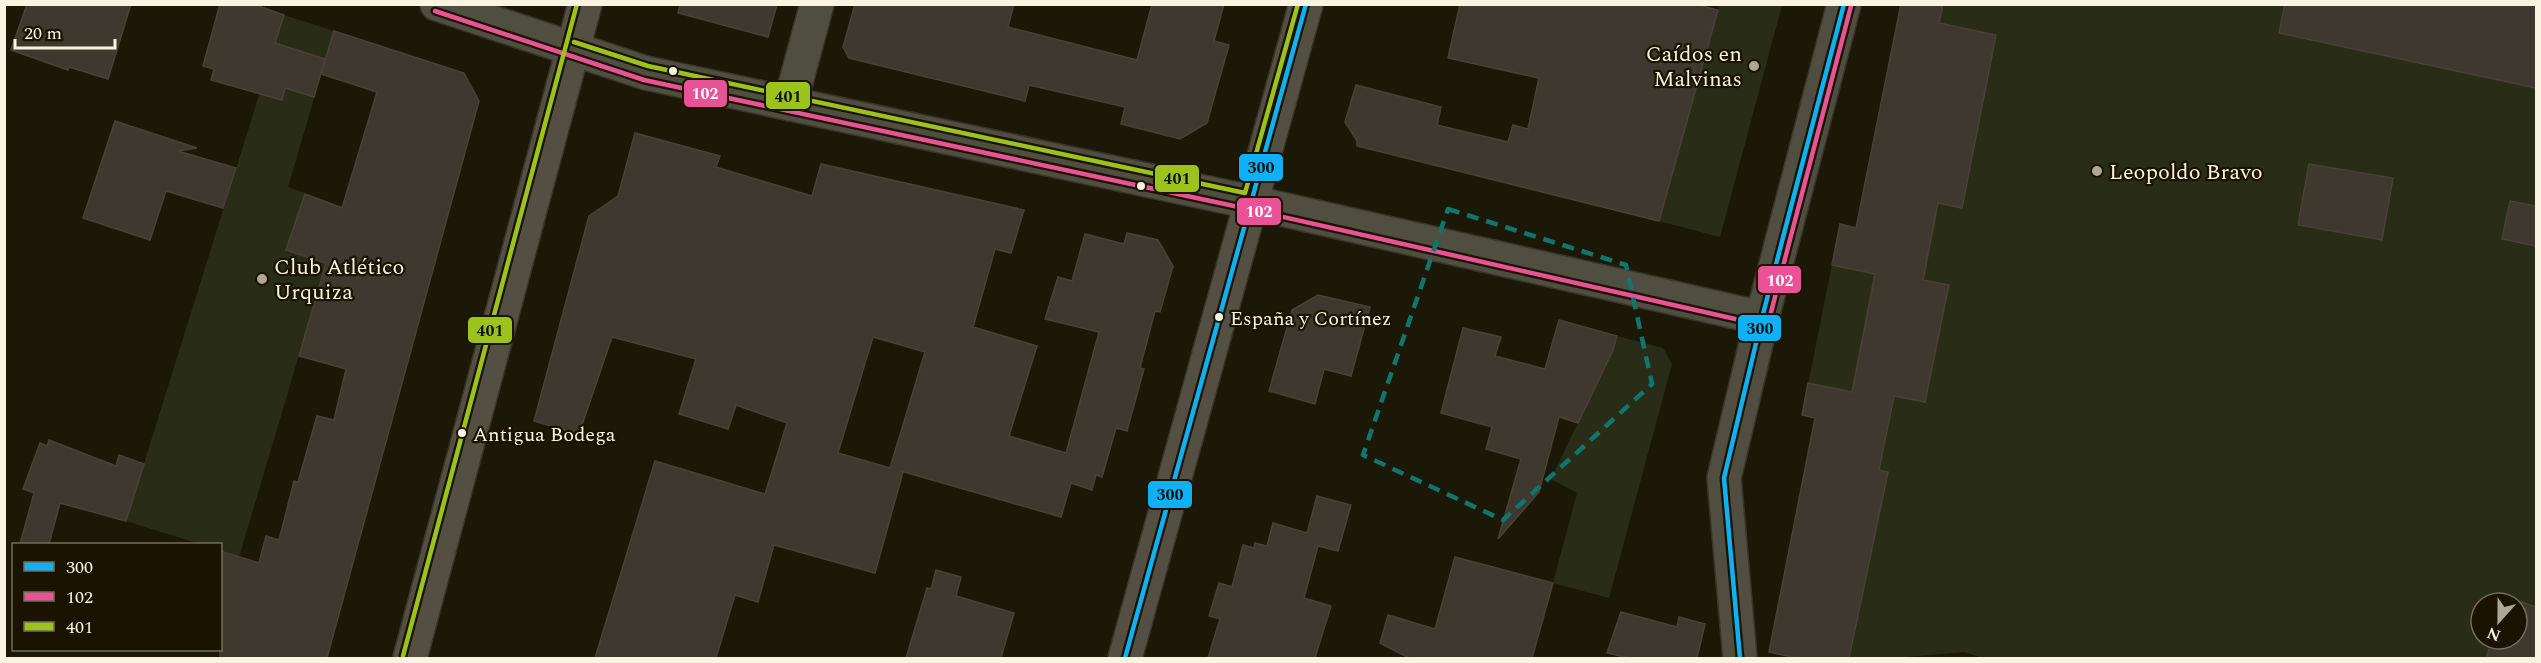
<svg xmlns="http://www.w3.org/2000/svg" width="2541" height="663" font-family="Spectral,serif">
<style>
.green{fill:#292d18;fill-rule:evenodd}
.building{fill:#3e382e;stroke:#494136;stroke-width:1.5;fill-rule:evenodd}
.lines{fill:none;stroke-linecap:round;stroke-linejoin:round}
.minor-casing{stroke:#373429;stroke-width:36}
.secondary-casing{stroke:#373429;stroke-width:36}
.minor{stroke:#504d41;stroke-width:33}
.secondary{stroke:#544f43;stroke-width:33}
.bus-1-casing{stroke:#1a1300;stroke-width:9}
.bus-2-casing{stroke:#1a1300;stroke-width:9}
.bus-3-casing{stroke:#1a1300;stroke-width:9}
.bus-1{stroke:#0eb1f5;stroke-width:4.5}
.bus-2{stroke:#e95297;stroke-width:4.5}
.bus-3{stroke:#9cc31c;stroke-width:4.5}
.marked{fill:none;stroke:#0f766e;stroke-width:4.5;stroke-dasharray:12 8;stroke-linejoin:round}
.poi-dot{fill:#aca796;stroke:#1a1300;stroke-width:2}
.bus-dot{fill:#f9f4e2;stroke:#1a1300;stroke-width:2}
.labels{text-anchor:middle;stroke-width:4.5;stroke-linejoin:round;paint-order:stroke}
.bus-label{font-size:20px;fill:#f9f4e2;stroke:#1a1300;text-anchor:start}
.poi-label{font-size:22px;fill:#f9f4e2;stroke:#1a1300;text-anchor:start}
.line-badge{stroke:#1a1300;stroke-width:2}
.badge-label{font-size:16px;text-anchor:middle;font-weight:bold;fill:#fff}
.pale-badge-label{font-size:16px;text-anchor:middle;font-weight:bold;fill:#111}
</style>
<rect width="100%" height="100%" fill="#1c1808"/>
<g class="green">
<path d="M 1932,4 L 1942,7 L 1943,4 L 2536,5 L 2536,658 L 1983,658 L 1964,652 L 1895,658 L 1796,658 L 1769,652 L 1815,418 L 1802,415 L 1840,224 L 1856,227 L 1901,5 ZM 2481,603 L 2517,603 L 2517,639 L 2481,639 Z"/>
<path d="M 1720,5 L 1782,5 L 1720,237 L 1659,221 Z"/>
<path d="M 284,15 L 334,31 L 288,187 L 343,207 L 239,557 L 221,551 L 220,544 L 200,544 L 126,521 Z"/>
<path d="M 1617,336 L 1663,348 L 1672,364 L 1609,598 L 1553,583 L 1577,493 L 1551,479 L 1613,349 Z"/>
</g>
<g class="building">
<path d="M 27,4 L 131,4 L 108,79 L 69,67 L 68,70 L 11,50 Z"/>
<path d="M 220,4 L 253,4 L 284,15 L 275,43 L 325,59 L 314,97 L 285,88 L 282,100 L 211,80 L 214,69 L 203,66 Z"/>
<path d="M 680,4 L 777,4 L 768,37 L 678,13 Z"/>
<path d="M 855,4 L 1014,4 L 1008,27 L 1137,60 L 1152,4 L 1224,4 L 1214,41 L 1229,45 L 1207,123 L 1180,139 L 1121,124 L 1125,107 L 1029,85 L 1025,101 L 849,58 L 843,47 Z"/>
<path d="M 1460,4 L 1694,4 L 1718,10 L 1659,221 L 1357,146 L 1357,141 L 1345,122 L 1356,85 L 1441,107 L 1437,125 L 1508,142 L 1513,125 L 1528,129 L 1539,78 L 1448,58 Z"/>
<path d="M 1901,4 L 1943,4 L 1939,23 L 1996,35 L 1962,208 L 1938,203 L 1923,280 L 1949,285 L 1945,304 L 1925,402 L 1894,396 L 1879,470 L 1888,472 L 1849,658 L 1796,658 L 1769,652 L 1815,418 L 1802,415 L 1808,383 L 1852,392 L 1875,274 L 1832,265 L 1840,224 L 1856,228 Z"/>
<path d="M 2285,4 L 2536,4 L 2536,88 L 2279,33 Z"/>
<path d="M 334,31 L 464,73 L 479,101 L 327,658 L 220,658 L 220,551 L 259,563 L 266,536 L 279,540 L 294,481 L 298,482 L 317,416 L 334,420 L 346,369 L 299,356 L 326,263 L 286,250 L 305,194 L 342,208 L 377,92 L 321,74 Z"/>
<path d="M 115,121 L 197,148 L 178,151 L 236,168 L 223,208 L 166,191 L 150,240 L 83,218 Z"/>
<path d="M 635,133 L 720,156 L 716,167 L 812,196 L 821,164 L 1024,210 L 1011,253 L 995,249 L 973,327 L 1037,346 L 1009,436 L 1066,453 L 1099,332 L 1045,319 L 1058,277 L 1072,281 L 1085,234 L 1124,244 L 1127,233 L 1158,240 L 1173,266 L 1160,312 L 1155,311 L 1140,368 L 1144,369 L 1127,431 L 1116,428 L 1102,477 L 1096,475 L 1092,490 L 1071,483 L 1061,517 L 901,471 L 903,472 L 875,573 L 774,545 L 758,602 L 735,595 L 716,658 L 595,658 L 655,461 L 765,494 L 787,423 L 736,405 L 728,429 L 679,414 L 696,359 L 612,337 L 579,434 L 534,421 L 589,216 L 618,196 ZM 873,337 L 925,352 L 890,468 L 838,453 Z"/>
<path d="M 2309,164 L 2393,178 L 2382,240 L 2298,225 Z"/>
<path d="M 2510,201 L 2536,206 L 2536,246 L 2502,239 Z"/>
<path d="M 1318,295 L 1370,307 L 1351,376 L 1324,369 L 1315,404 L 1269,391 L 1292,310 Z"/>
<path d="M 1559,320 L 1617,336 L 1613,350 L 1578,423 L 1559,417 L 1539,492 L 1498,539 L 1521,459 L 1486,449 L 1492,427 L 1441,413 L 1463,328 L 1501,337 L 1495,356 L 1545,369 Z"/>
<path d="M 49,440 L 116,466 L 119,455 L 144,464 L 126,521 L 60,503 L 49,544 L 20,544 L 34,493 L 23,489 L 40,443 L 47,446 Z"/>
<path d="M 1317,496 L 1351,505 L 1338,551 L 1318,546 L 1304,598 L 1331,606 L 1315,658 L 1208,658 L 1220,619 L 1209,616 L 1219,583 L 1232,587 L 1243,545 L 1254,548 L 1255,543 L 1267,546 L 1273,523 L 1307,533 Z"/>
<path d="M 1455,557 L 1553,583 L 1532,658 L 1409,658 L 1380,643 L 1388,615 L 1435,629 Z"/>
<path d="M 936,570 L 961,577 L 956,596 L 1014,613 L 1001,658 L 906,658 L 927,588 L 931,589 Z"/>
<path d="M 2508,597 L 2536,607 L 2536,658 L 2486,658 L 2493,639 L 2517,639 L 2517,603 L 2506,603 Z"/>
<path d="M 1621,612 L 1677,627 L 1679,617 L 1705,624 L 1697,658 L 1629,658 L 1607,653 Z"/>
</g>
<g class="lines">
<defs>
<g id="minor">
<path d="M 437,4 L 646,73 L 1250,202 L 1762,318"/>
<path d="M 790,104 L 817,4"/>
<path d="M 1740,658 L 1724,478 L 1762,318 L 1844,4"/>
</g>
<g id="secondary">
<path d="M 410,658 L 585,4"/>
<path d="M 1125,658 L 1306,4"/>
</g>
</defs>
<use href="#minor" class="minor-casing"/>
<use href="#secondary" class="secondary-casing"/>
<use href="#minor" class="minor"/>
<use href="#secondary" class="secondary"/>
<defs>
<g id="bus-1">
<path d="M 1125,658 L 1306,4"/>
<path d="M 1740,658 L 1724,478 L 1762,318 L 1844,4"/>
</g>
<path id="bus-2" d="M 435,11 L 644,80 L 1248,209 L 1762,325 L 1769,320 L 1851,6"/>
<g id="bus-3">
<path d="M 574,42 L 648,66 L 1245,193 L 1298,4"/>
<path d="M 403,656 L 577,4"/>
</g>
</defs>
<use href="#bus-1" class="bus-1-casing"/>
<use href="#bus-2" class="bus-2-casing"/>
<use href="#bus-3" class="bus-3-casing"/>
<use href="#bus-1" class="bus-1"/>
<use href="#bus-2" class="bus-2"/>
<use href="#bus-3" class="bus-3"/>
</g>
<path class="marked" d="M 1448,209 L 1626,265 L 1652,384 L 1503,520 L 1363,455 Z"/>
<g class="poi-dot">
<circle cx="1754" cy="66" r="6"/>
<circle cx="2097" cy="171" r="6"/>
<circle cx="262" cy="279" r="6"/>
</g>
<g class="bus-dot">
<circle cx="673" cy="71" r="5"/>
<circle cx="1141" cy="186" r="5"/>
<circle cx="1219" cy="317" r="5"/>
<circle cx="462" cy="433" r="5"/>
</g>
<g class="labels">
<g class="bus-label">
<text x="1230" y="325">España y Cortínez</text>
<text x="473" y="441">Antigua Bodega</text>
</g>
<g class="poi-label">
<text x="1742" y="61" text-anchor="end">Caídos en<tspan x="1742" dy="25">Malvinas</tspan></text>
<text x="2109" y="179">Leopoldo Bravo</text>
<text x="274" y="274">Club Atlético<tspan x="274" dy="25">Urquiza</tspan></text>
</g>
</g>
<g class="line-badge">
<rect x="683" y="79" width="45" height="29" rx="6" fill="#e95297"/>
<rect x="765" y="81" width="46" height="29" rx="6" fill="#9cc31c"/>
<rect x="1238" y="153" width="46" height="29" rx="6" fill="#0eb1f5"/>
<rect x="1154" y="164" width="46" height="29" rx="6" fill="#9cc31c"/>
<rect x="1236" y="197" width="46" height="29" rx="6" fill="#e95297"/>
<rect x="1757" y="265" width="45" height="29" rx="6" fill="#e95297"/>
<rect x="1737" y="314" width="45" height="28" rx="6" fill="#0eb1f5"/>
<rect x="467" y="316" width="46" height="28" rx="6" fill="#9cc31c"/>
<rect x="1147" y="480" width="46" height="29" rx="6" fill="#0eb1f5"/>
</g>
<g class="badge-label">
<text x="705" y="99">102</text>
<text x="1259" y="217">102</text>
<text x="1780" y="286">102</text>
</g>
<g class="pale-badge-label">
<text x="788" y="102">401</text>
<text x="1261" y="173">300</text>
<text x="1177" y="184">401</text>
<text x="1760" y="334">300</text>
<text x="490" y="336">401</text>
<text x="1170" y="500">300</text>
</g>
<rect width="2541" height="663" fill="none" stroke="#f9f4e2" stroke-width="12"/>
<rect x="12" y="543" width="210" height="108" fill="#1a1300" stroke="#736d5a" stroke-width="1.5"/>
<rect x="24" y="562" width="30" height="9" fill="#0eb1f5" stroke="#736d5a" stroke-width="1.5"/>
<text x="66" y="573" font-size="18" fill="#f9f4e2">300</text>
<rect x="24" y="592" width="30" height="9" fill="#e95297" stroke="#736d5a" stroke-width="1.5"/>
<text x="66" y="603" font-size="18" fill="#f9f4e2">102</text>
<rect x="24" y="622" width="30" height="9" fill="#9cc31c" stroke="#736d5a" stroke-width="1.5"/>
<text x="66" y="633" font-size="18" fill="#f9f4e2">401</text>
<g transform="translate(2499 621) rotate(201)"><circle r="28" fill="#1a1300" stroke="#736d5a" stroke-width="1.5"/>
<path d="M0-4.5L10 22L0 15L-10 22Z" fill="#aca796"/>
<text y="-9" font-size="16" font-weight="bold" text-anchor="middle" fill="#f9f4e2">N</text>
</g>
<path d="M15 39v9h100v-9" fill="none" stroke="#f9f4e2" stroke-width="3"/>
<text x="24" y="39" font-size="18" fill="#f9f4e2" stroke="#1a1300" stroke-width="4.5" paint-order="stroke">20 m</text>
</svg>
